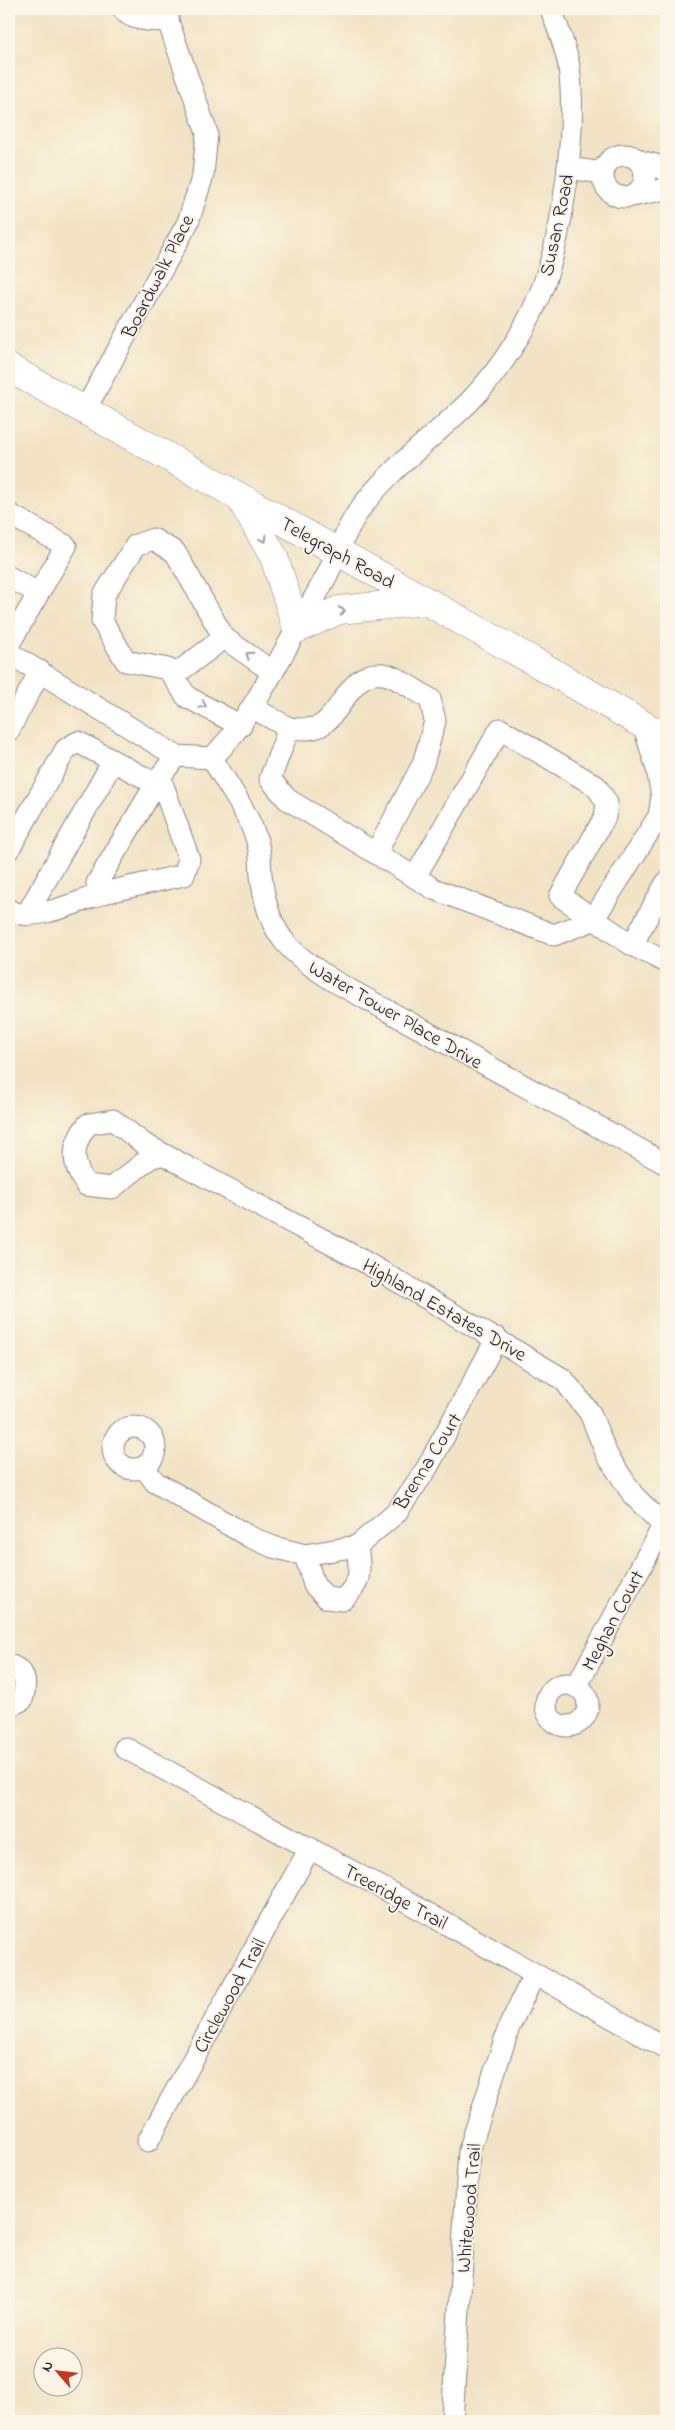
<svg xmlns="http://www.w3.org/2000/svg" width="675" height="2430" font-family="'Indie Flower',sans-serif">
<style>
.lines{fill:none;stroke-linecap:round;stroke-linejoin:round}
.minor-casing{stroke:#8a8280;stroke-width:23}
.major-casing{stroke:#8a8280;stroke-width:29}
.minor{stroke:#fff;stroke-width:21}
.major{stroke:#fff;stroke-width:28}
.oneway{stroke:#9c9ca7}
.labels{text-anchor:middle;stroke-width:4;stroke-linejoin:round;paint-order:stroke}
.street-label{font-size:20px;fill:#22223b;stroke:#fcf5e5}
</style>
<rect width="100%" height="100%" fill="#fcf5e5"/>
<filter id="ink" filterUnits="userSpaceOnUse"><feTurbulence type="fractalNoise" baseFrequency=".02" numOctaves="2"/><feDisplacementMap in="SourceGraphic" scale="10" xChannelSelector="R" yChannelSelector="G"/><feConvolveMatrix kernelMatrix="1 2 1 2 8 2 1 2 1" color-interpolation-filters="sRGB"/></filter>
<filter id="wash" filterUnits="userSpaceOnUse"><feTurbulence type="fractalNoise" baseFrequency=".0096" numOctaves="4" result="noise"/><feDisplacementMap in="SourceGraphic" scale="20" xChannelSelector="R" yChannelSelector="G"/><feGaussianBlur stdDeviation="1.12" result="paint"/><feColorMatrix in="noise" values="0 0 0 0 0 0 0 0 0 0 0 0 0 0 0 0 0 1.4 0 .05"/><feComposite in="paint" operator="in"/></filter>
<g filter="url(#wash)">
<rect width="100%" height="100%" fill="#f2e3c5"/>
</g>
<g filter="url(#ink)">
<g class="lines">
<defs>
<g id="minor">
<path d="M 123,9 C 131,22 155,20 168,21"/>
<path d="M 551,9 C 557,27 566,47 569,67 C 577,127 564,229 543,286 C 529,325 501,369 472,399 C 437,435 386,471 358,512 C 345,531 337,555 327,575 C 315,598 301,620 289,643 C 266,684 246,724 212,758 C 228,787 252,816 259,849 C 261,860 260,872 262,883 C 270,937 289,951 332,980 L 666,1164"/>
<circle cx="624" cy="176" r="21"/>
<path d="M 639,161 L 656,165 L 666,171"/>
<path d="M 568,168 L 603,173"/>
<path d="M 632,196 L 666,189"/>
<path d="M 85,410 L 188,222 L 203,175 L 207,133 L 168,21 L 168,9"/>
<path d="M 9,514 L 66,546 L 9,644"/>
<path d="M 9,577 L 38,593"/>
<path d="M 9,653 L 176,756 L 212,758"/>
<path d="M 173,676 L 224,638"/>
<path d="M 253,708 L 289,728 L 270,779 L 287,799 L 434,889 L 554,935 L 593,920 L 659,816 L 662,796 L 657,769 L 643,724"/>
<path d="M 241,726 L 187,697 L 168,669 L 126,661 L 102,621 L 104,595 L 136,545 L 153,539 L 175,552 L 224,638 L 273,672"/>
<path d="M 289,728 C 300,729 314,731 323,724 C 344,709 351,670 383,674 C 395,675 419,693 430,699 L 435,721 L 423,764 L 376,853"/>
<path d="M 9,730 L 40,671"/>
<path d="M 160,777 L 189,859 L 184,875 L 103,893 L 97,883 L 160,777 L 176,756"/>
<path d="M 9,849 L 66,749 L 78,742 L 156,784"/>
<path d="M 415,877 L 500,729 L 596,786 L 607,803 L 605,817 L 560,896 L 632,945 L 666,962"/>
<path d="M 9,910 C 31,924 80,901 103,893"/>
<path d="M 27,914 L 113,761"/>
<path d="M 632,945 L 666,883"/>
<path d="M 163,1154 L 150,1158 L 112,1188 L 86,1185 C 71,1163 71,1145 88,1124 L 113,1120 L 144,1144 L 365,1262 L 563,1379 L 590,1413 L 607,1455 L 633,1495 L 666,1528"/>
<circle cx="134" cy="1448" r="21"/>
<path d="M 144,1467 L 155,1482 L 250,1537 L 273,1547 L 305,1555 L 357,1546 L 396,1513 L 427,1468 L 497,1338"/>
<path d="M 305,1555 L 314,1585 L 327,1598 L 342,1600 C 363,1582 360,1571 357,1546"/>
<path d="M 9,1665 C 27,1671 27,1684 22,1700 L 9,1706"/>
<circle cx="567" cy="1705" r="21"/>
<path d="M 576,1687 L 663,1526"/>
<path d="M 125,1748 L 388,1891 L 666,2048"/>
<path d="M 148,2141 L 310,1848"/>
<path d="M 452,2421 L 469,2151 L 509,2027 L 534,1975"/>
</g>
<g id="major">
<path d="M 9,368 L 535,662 L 666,738"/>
<path d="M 240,498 L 274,557 L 297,629 L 339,610 L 426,601"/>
</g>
</defs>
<use href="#minor" class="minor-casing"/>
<use href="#major" class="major-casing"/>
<use href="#minor" class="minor"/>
<use href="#major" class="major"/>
</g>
<defs><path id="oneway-chevron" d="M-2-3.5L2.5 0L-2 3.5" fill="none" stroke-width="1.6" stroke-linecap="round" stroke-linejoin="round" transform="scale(1.25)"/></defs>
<g class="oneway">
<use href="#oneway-chevron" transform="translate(264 539) rotate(60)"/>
<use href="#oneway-chevron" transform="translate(342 611) rotate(-12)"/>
<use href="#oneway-chevron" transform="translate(249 655) rotate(-146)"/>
<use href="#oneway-chevron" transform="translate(203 705) rotate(28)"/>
</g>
</g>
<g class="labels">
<g class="street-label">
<text transform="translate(556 225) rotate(-78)" y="7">Susan Road</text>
<text transform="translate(157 276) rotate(-63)" y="7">Boardwalk Place</text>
<text transform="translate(338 552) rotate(29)" y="7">Telegraph Road</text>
<text transform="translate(396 1014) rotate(30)" y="7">Water Tower Place Drive</text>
<text transform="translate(445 1309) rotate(30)" y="7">Highland Estates Drive</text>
<text transform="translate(427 1461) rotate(-58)" y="7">Brenna Court</text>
<text transform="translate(612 1620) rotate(-62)" y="7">Meghan Court</text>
<text transform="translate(396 1896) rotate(29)" y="7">Treeridge Trail</text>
<text transform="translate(229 1995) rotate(-61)" y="7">Circlewood Trail</text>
<text transform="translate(468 2208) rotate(-85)" y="7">Whitewood Trail</text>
</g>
</g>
<rect width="675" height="2430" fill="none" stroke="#fcf5e5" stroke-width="30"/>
<g transform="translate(58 2372) rotate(298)"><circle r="24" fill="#fcf5e5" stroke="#a5a1a1"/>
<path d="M0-4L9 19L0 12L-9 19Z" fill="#c8321e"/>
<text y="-8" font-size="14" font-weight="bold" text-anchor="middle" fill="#22223b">N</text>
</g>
</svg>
